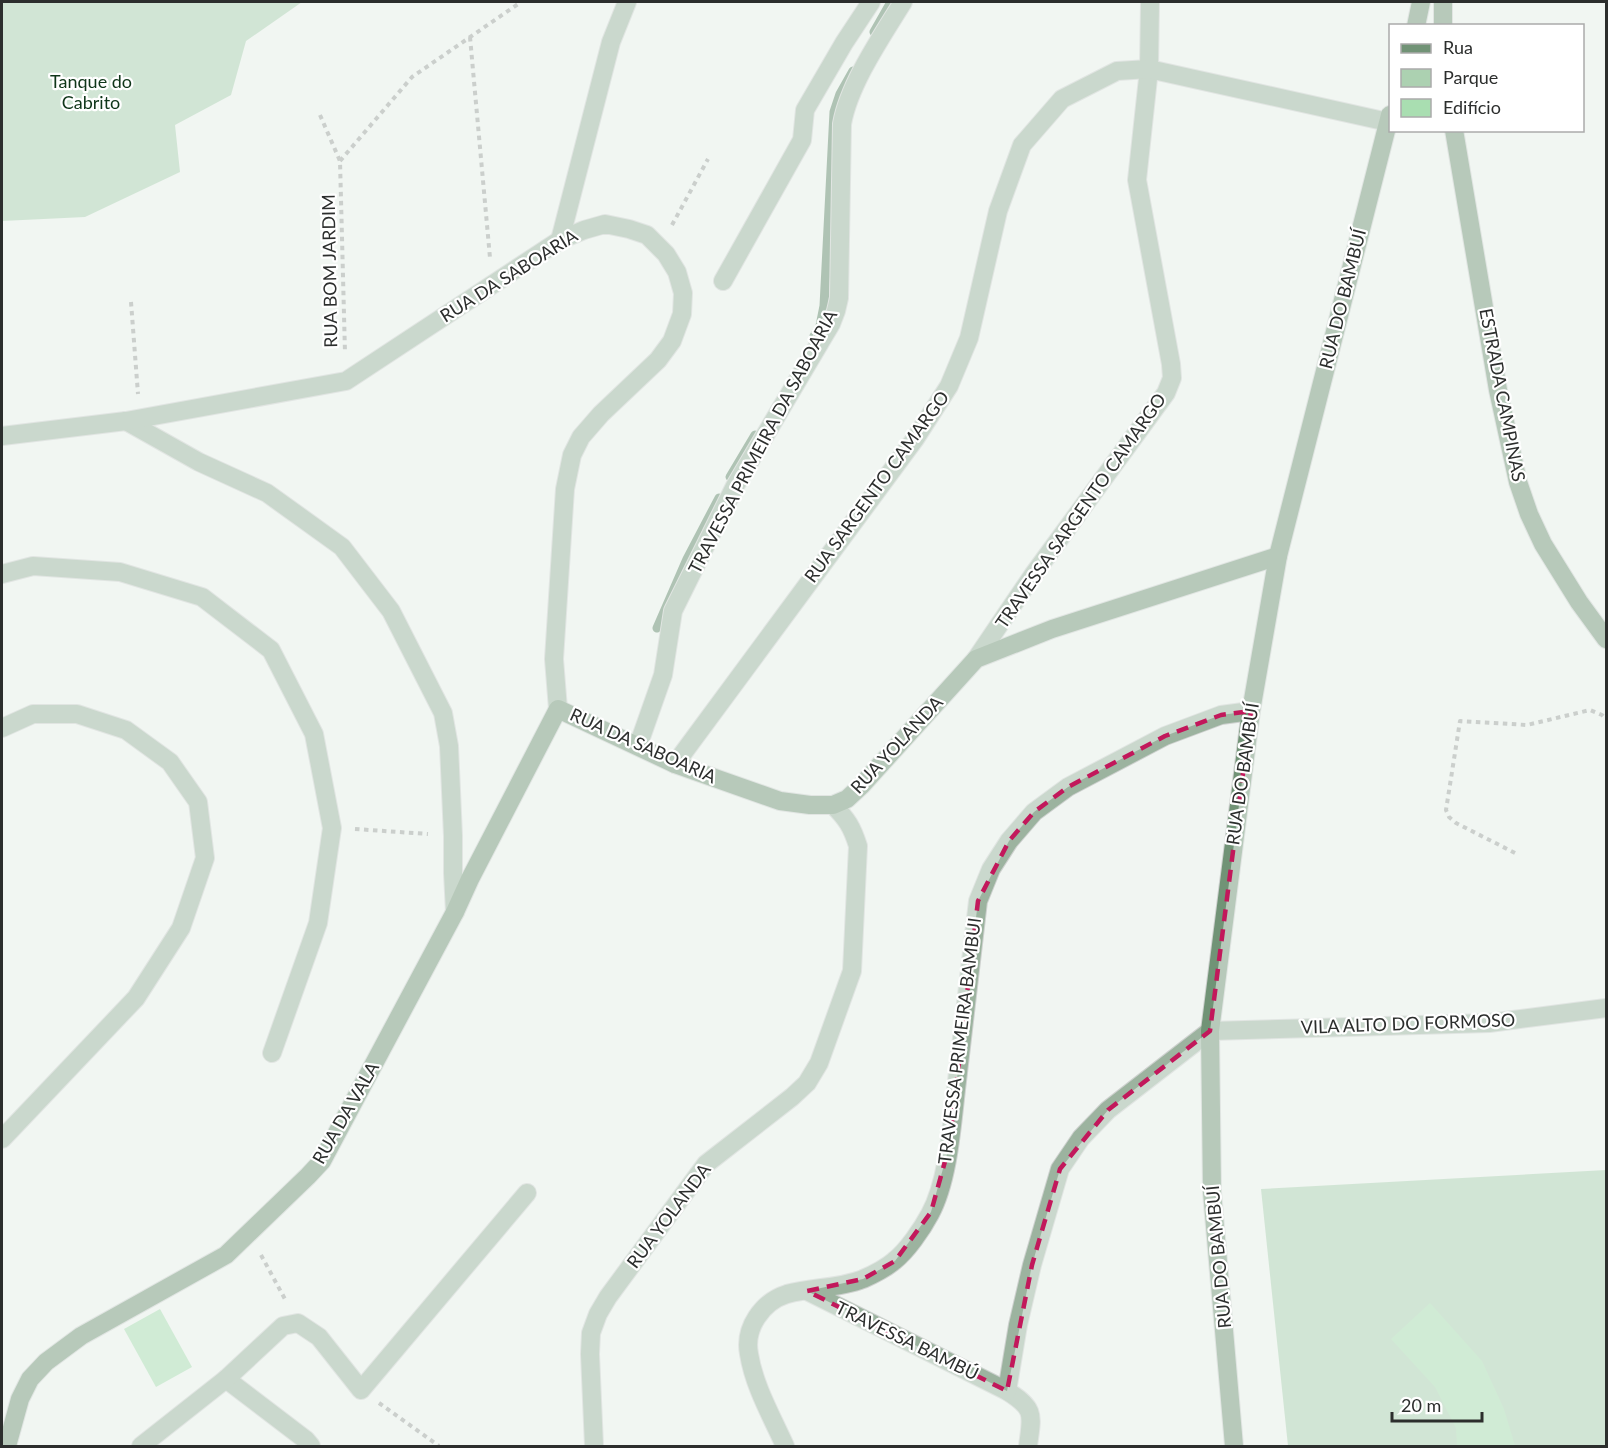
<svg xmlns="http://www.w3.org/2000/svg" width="1608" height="1448" font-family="Lato,sans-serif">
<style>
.green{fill:#acd1b1}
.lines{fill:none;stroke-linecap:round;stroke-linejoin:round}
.stream{stroke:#618668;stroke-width:9}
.building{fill:#a9deb1}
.street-casing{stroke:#ced1cf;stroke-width:20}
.secondary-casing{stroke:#ced1cf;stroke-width:20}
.path{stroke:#9da09e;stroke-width:4;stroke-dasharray:4.5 4.5;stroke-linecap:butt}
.street{stroke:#9cb39f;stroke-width:18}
.secondary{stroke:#719376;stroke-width:18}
.marked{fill:none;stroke:#c2185b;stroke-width:4.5;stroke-dasharray:12 8;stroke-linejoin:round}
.labels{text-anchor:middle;stroke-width:4.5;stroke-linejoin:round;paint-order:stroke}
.park-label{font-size:18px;fill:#0f3619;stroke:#fff}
.street-label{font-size:18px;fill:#2c2e2d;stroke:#fff}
</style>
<rect width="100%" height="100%" fill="#f1f5f2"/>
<g class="green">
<path d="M 2,2 L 302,2 L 246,41 L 231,95 L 175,125 L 180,172 L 85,217 L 2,221 Z"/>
<path d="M 1606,1170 L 1606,1446 L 1288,1446 L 1261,1189 Z"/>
</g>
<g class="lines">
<g class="stream">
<path d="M 874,32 L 891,2"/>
<path d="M 814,336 L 820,326 L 824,306 L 834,112 L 840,94 L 853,71"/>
<path d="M 730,477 L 755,435"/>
<path d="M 657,628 L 687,559 L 719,498"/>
</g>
</g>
<g class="building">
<path d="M 1430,1303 L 1482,1361 L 1504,1409 L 1515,1446 L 1457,1446 L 1456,1428 L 1435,1387 L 1391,1339 Z"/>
<path d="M 160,1309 L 192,1367 L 156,1387 L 124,1329 Z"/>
</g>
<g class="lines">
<defs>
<g id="street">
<path d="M 560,240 L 611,42 L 627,2"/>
<path d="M 723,281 L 802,140 L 805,110 L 844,43 L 871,2"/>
<path d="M 126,421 L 199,462 L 267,493 L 342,547 L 391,611 L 443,713 L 449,746 L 453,836 L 453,873 L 455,912"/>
<path d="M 2,436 L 126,421 L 346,381 L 560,240 L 584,230 L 605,224 L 629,229 L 647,235 L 666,254 L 677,272 L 683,293 L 682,314 L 672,341 L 658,360 L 601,414 L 581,437 L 572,455 L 565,489 L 554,659 L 558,709"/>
<path d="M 2,574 L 33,566 L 120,572 L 202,597 L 271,650 L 314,734 L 332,828 L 318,923 L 272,1053"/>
<path d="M 976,659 L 1033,575 L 1166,393 L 1172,378 L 1171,364 L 1137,180 L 1149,69 L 1150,2"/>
<path d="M 2,728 L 33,714 L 77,714 L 126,730 L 170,762 L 198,802 L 205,858 L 181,928 L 136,998 L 2,1139"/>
<path d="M 638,746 L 663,675 L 673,611 L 735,486 L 831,324 L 836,311 L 839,298 L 842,124 C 849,84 882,36 903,2"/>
<path d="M 675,764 L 915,439 L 949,386 L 969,338 L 998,211 L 1022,145 L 1062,99 L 1117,71 L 1149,69 L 1388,122"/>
<path d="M 807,1291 L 1007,1391 C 1036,1409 1032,1415 1028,1446"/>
<path d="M 226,1379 L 306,1440 L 311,1446"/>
<path d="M 1007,1391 L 1018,1325 L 1032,1265 L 1060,1169 L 1081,1138 L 1108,1110 L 1210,1031 L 1489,1023 L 1606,1008"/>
<path d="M 141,1446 L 226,1379 L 283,1326 L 298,1323 L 319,1337 L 361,1390 L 527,1193"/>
<path d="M 594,1446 L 590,1354 L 591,1333 L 598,1314 L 608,1297 L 706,1164 L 792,1097 L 807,1083 L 819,1063 L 852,971 L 858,846 C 852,827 847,819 833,805"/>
<path d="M 785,1446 C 772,1417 754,1386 749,1354 C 744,1328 762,1302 787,1294 C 812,1287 838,1289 863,1279 C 872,1275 887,1267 894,1261 C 907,1251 922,1229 930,1214 C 949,1179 952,1121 957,1081 C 964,1021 971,961 978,901 L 991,869 L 1009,841 L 1034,812 L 1068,787 L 1165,736 L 1221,715 L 1251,711"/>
</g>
<g id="secondary">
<path d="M 1443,2 L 1443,26"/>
<path d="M 1416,26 L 1421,2"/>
<path d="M 1454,130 L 1498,390 L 1518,482 L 1529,514 L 1543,544 L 1579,602 L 1606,639"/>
<path d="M 7,1446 L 20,1399 L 30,1379 L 46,1362 L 81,1336 L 226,1255 L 308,1176 L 322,1161 L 455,912 L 470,879 L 558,709 L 675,764 L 780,801 L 810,805 L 833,805 L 847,799 L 861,786 L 976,659 L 1052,629 L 1278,556"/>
<path d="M 1234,1446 L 1212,1192 L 1210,1031 L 1251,711 L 1278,556 L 1390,115"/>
</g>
</defs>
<use href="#street" class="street-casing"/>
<use href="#secondary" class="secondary-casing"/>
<g class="path">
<path d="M 470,37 L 490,258"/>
<path d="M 320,115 L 340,161 L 345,353"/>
<path d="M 340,161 L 412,77 L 521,2"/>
<path d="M 672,225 L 708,159"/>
<path d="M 131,302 L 138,394"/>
<path d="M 355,829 L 428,834"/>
<path d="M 1515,853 L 1456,823 L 1449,817 L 1446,810 L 1460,721 L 1527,725 L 1590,710 L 1602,715 L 1606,719"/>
<path d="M 261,1255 L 286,1301"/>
<path d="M 379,1403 L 439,1446"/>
</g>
<use href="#street" class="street"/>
<use href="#secondary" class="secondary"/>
</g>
<path d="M0 0H1608V1448H0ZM 1251,711 L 1210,1031 L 1108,1110 L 1060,1169 L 1032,1265 L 1007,1391 L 807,1291 L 863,1279 L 895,1261 L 931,1212 L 949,1147 L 978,901 L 1009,841 L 1034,812 L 1068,787 L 1165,736 L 1221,715 Z" fill="#f1f5f2" fill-opacity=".55" fill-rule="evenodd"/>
<path class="marked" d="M 1251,711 L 1210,1031 L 1108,1110 L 1060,1169 L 1032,1265 L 1007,1391 L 807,1291 L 863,1279 L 895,1261 L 931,1212 L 949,1147 L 978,901 L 1009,841 L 1034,812 L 1068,787 L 1165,736 L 1221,715 Z"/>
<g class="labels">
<g class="park-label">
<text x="91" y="88">Tanque do<tspan x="91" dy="21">Cabrito</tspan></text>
</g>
<g class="street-label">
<text transform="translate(330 271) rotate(-91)" y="6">RUA BOM JARDIM</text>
<text transform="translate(509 276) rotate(-32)" y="6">RUA DA SABOARIA</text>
<text transform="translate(1343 299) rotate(-76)" y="6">RUA DO BAMBUÍ</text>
<text transform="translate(1502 395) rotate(79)" y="6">ESTRADA CAMPINAS</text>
<text transform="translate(763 442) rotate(-62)" y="6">TRAVESSA PRIMEIRA DA SABOARIA</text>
<text transform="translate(877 487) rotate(-54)" y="6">RUA SARGENTO CAMARGO</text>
<text transform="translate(1081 511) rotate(-55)" y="6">TRAVESSA SARGENTO CAMARGO</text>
<text transform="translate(897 745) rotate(-47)" y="6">RUA YOLANDA</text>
<text transform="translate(643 746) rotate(24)" y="6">RUA DA SABOARIA</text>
<text transform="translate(1243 774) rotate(-82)" y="6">RUA DO BAMBUÍ</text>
<text transform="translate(1408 1024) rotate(-2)" y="6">VILA ALTO DO FORMOSO</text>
<text transform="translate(960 1041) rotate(-83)" y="6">TRAVESSA PRIMEIRA BAMBUI</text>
<text transform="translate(346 1113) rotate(-60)" y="6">RUA DA VALA</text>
<text transform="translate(669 1216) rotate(-53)" y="6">RUA YOLANDA</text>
<text transform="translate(1219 1257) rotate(-95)" y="6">RUA DO BAMBUÍ</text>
<text transform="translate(907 1341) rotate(26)" y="6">TRAVESSA BAMBÚ</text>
</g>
</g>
<rect width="1608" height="1448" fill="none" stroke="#2c2e2d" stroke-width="6"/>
<rect x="1389" y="24" width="195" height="108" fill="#ffffff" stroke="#ababab" stroke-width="1.5"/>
<rect x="1401" y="44" width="30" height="9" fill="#719376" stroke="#ababab" stroke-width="1.5"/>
<text x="1443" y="54" font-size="18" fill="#2c2e2d">Rua</text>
<rect x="1401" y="69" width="30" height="18" fill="#acd1b1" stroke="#ababab" stroke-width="1.5"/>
<text x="1443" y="84" font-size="18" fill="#2c2e2d">Parque</text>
<rect x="1401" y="99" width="30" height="18" fill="#a9deb1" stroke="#ababab" stroke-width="1.5"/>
<text x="1443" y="114" font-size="18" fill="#2c2e2d">Edifício</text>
<path d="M1392 1412v9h90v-9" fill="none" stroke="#2c2e2d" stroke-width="3"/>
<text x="1401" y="1412" font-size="18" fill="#2c2e2d" stroke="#ffffff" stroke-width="4.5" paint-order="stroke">20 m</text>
</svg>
